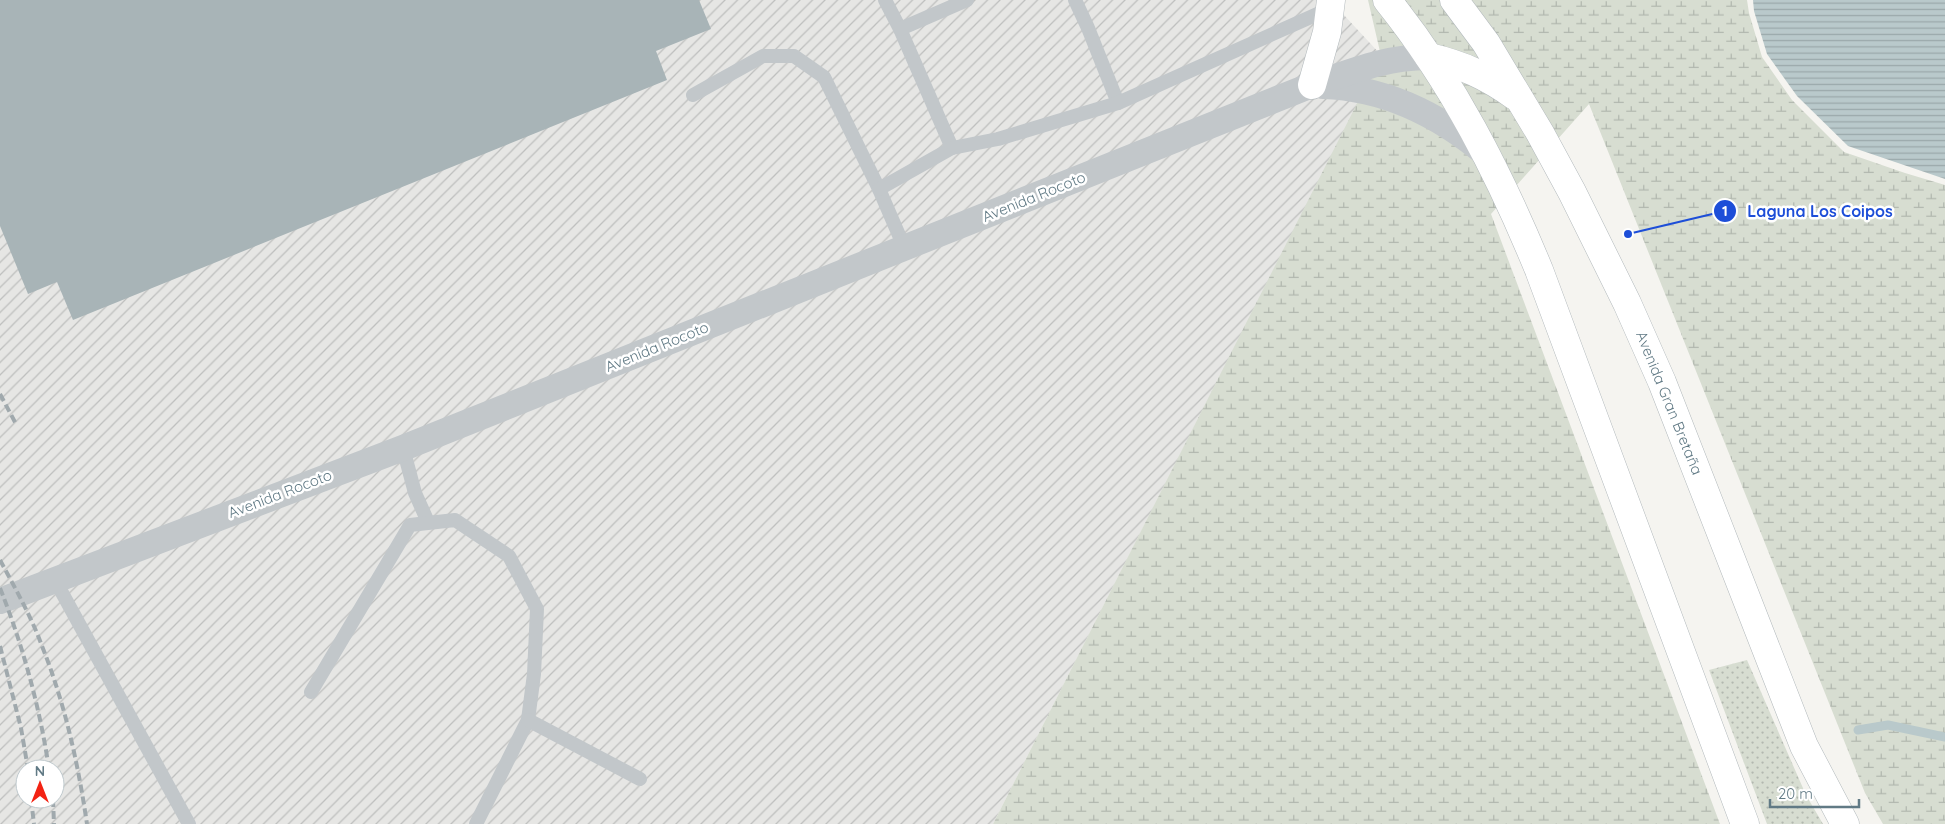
<svg xmlns="http://www.w3.org/2000/svg" width="1945" height="824" font-family="Quicksand,sans-serif">
<style>
.industrial{fill:url(#industrial-furrows);fill-rule:evenodd}
.grass{fill:url(#grass-dots)}
.wetland{fill:url(#wetland-marsh)}
.water{fill:url(#water-rules)}
.lines{fill:none;stroke-linecap:round;stroke-linejoin:round}
.stream{stroke:#b9c9cb;stroke-width:9}
.building{fill:#a8b4b7}
.primary-casing{stroke:#b2b9bc;stroke-width:29}
.lane{stroke:#c2c7ca;stroke-width:14}
.street{stroke:#c2c7ca;stroke-width:26}
.primary{stroke:#fff;stroke-width:28}
.rail{stroke:#a0a9ad;stroke-width:4;stroke-dasharray:8 4;stroke-linecap:butt}
.labels{text-anchor:middle;stroke-width:5;stroke-linejoin:round;paint-order:stroke}
.street-label{font-size:15px;fill:#617a85;stroke:#fff}
.leader{fill:none;stroke:#1d4ed8;stroke-width:2}
.callout-dot{fill:#1d4ed8;stroke:#fff;stroke-width:2}
.mark-label{font-size:15px;text-anchor:middle;font-weight:bold;fill:#fff}
.callout-label{font-size:16px;text-anchor:middle;font-weight:bold;fill:#1d4ed8;stroke:#fff;stroke-width:5;stroke-linejoin:round;paint-order:stroke}
</style>
<defs>
<pattern id="industrial-furrows" width="10" height="10" patternUnits="userSpaceOnUse" patternTransform="scale(1.25)"><rect width="10" height="10" fill="#e6e6e4"/><path d="M-1 1l2-2M0 10L10 0M9 11l2-2" fill="none" stroke="#bebfbe"/></pattern>
<pattern id="grass-dots" width="8" height="8" patternUnits="userSpaceOnUse" patternTransform="scale(1.25)"><rect width="8" height="8" fill="#d7ddd1"/><path d="M2 2h.1M6 6h.1" fill="none" stroke="#b2b8af" stroke-width="1.8" stroke-linecap="round"/></pattern>
<pattern id="wetland-marsh" width="20" height="14" patternUnits="userSpaceOnUse" patternTransform="scale(1.25)"><rect width="20" height="14" fill="#d7ddd1"/><path d="M1 5h8M5 5V1M11 12h8M15 12V8" fill="none" stroke="#b2b8af"/></pattern>
<pattern id="water-rules" width="6" height="5" patternUnits="userSpaceOnUse" patternTransform="scale(1.25)"><rect width="6" height="5" fill="#b9c9cb"/><path d="M0 2.5h6" fill="none" stroke="#9aa8aa"/></pattern>
</defs>
<rect width="100%" height="100%" fill="#f5f4f0"/>
<path class="industrial" d="M 0,0 L 1330,0 L 1382,56 L 993,824 L 0,824 ZM 25,769 L 55,769 L 55,799 L 25,799 Z"/>
<path class="grass" d="M 1747,660 L 1806,795 L 1823,824 L 1767,824 L 1709,670 Z"/>
<path class="wetland" d="M 1368,0 L 1747,0 L 1749,13 L 1762,57 L 1792,100 L 1844,152 L 1905,173 L 1945,185 L 1945,824 L 1883,824 L 1865,793 L 1589,104 L 1491,214 L 1720,824 L 993,824 L 1381,56 Z"/>
<path class="water" d="M 1753,0 L 1945,0 L 1945,179 L 1848,146 L 1797,96 L 1767,54 L 1754,11 Z"/>
<g class="lines">
<path class="stream" d="M 1858,730 L 1888,725 L 1945,737"/>
</g>
<path class="building" d="M 0,0 L 699,0 L 711,29 L 656,51 L 667,80 L 73,320 L 57,282 L 28,294 L 0,226 Z"/>
<g class="lines">
<defs>
<g id="primary">
<path d="M 1387,0 C 1453,82 1499,173 1539,270 L 1745,824"/>
<path d="M 1454,0 L 1486,43 L 1540,133 L 1572,192 L 1627,303 L 1662,382 L 1804,746 L 1845,824"/>
<path d="M 1429,57 C 1463,65 1487,76 1515,96"/>
<path d="M 1312,85 L 1327,32 L 1331,0"/>
</g>
</defs>
<use href="#primary" class="primary-casing"/>
<g class="lane">
<path d="M 885,0 L 900,29 L 952,148"/>
<path d="M 1075,0 L 1088,28 L 1118,103"/>
<path d="M 900,29 L 967,0"/>
<path d="M 693,95 L 763,56 L 794,56 L 824,77 L 879,189 L 905,249"/>
<path d="M 879,189 L 952,148 L 998,139 L 1118,103 L 1331,8"/>
<path d="M 403,448 L 415,493 L 428,522"/>
<path d="M 55,580 L 189,824"/>
<path d="M 311,692 L 410,525 L 455,520 L 509,556 L 537,609 L 534,674 L 528,720 L 476,824"/>
<path d="M 528,720 L 640,779"/>
</g>
<g class="street">
<path d="M 1323,86 C 1386,88 1440,115 1488,156"/>
<path d="M 0,601 L 403,448 L 1312,85 C 1353,71 1385,57 1429,57"/>
</g>
<use href="#primary" class="primary"/>
<g class="rail">
<path d="M 0,394 L 16,424"/>
<path d="M 0,560 C 15,588 31,616 42,646 C 65,704 78,763 87,824"/>
<path d="M 0,588 C 23,646 40,708 49,769"/>
<path d="M 0,646 L 21,728 L 28,769"/>
<path d="M 31,799 L 34,824"/>
<path d="M 53,799 L 54,824"/>
</g>
</g>
<g class="labels">
<g class="street-label">
<text transform="translate(1034 197) rotate(-22)" y="5">Avenida Rocoto</text>
<text transform="translate(657 347) rotate(-22)" y="5">Avenida Rocoto</text>
<text transform="translate(1669 403) rotate(68)" y="5">Avenida Gran Bretaña</text>
<text transform="translate(280 494) rotate(-21)" y="5">Avenida Rocoto</text>
</g>
</g>
<path class="leader" d="M1628 234L1725 211"/>
<g class="callout-dot">
<circle cx="1628" cy="234" r="5"/>
<circle cx="1725" cy="211" r="12"/>
</g>
<g class="mark-label">
<text x="1725" y="216">1</text>
</g>
<g class="callout-label">
<text x="1820" y="217">Laguna Los Coipos</text>
</g>
<g transform="translate(40 784)"><circle r="24" fill="#ffffff" stroke="#c0cace"/>
<path d="M0-4L9 19L0 12L-9 19Z" fill="#f32313"/>
<text y="-8" font-size="14" font-weight="bold" text-anchor="middle" fill="#617a85">N</text>
</g>
<path d="M1770 799v8h89v-8" fill="none" stroke="#617a85" stroke-width="2.5"/>
<text x="1778" y="799" font-size="15" fill="#617a85" stroke="#ffffff" stroke-width="4" paint-order="stroke">20 m</text>
</svg>
